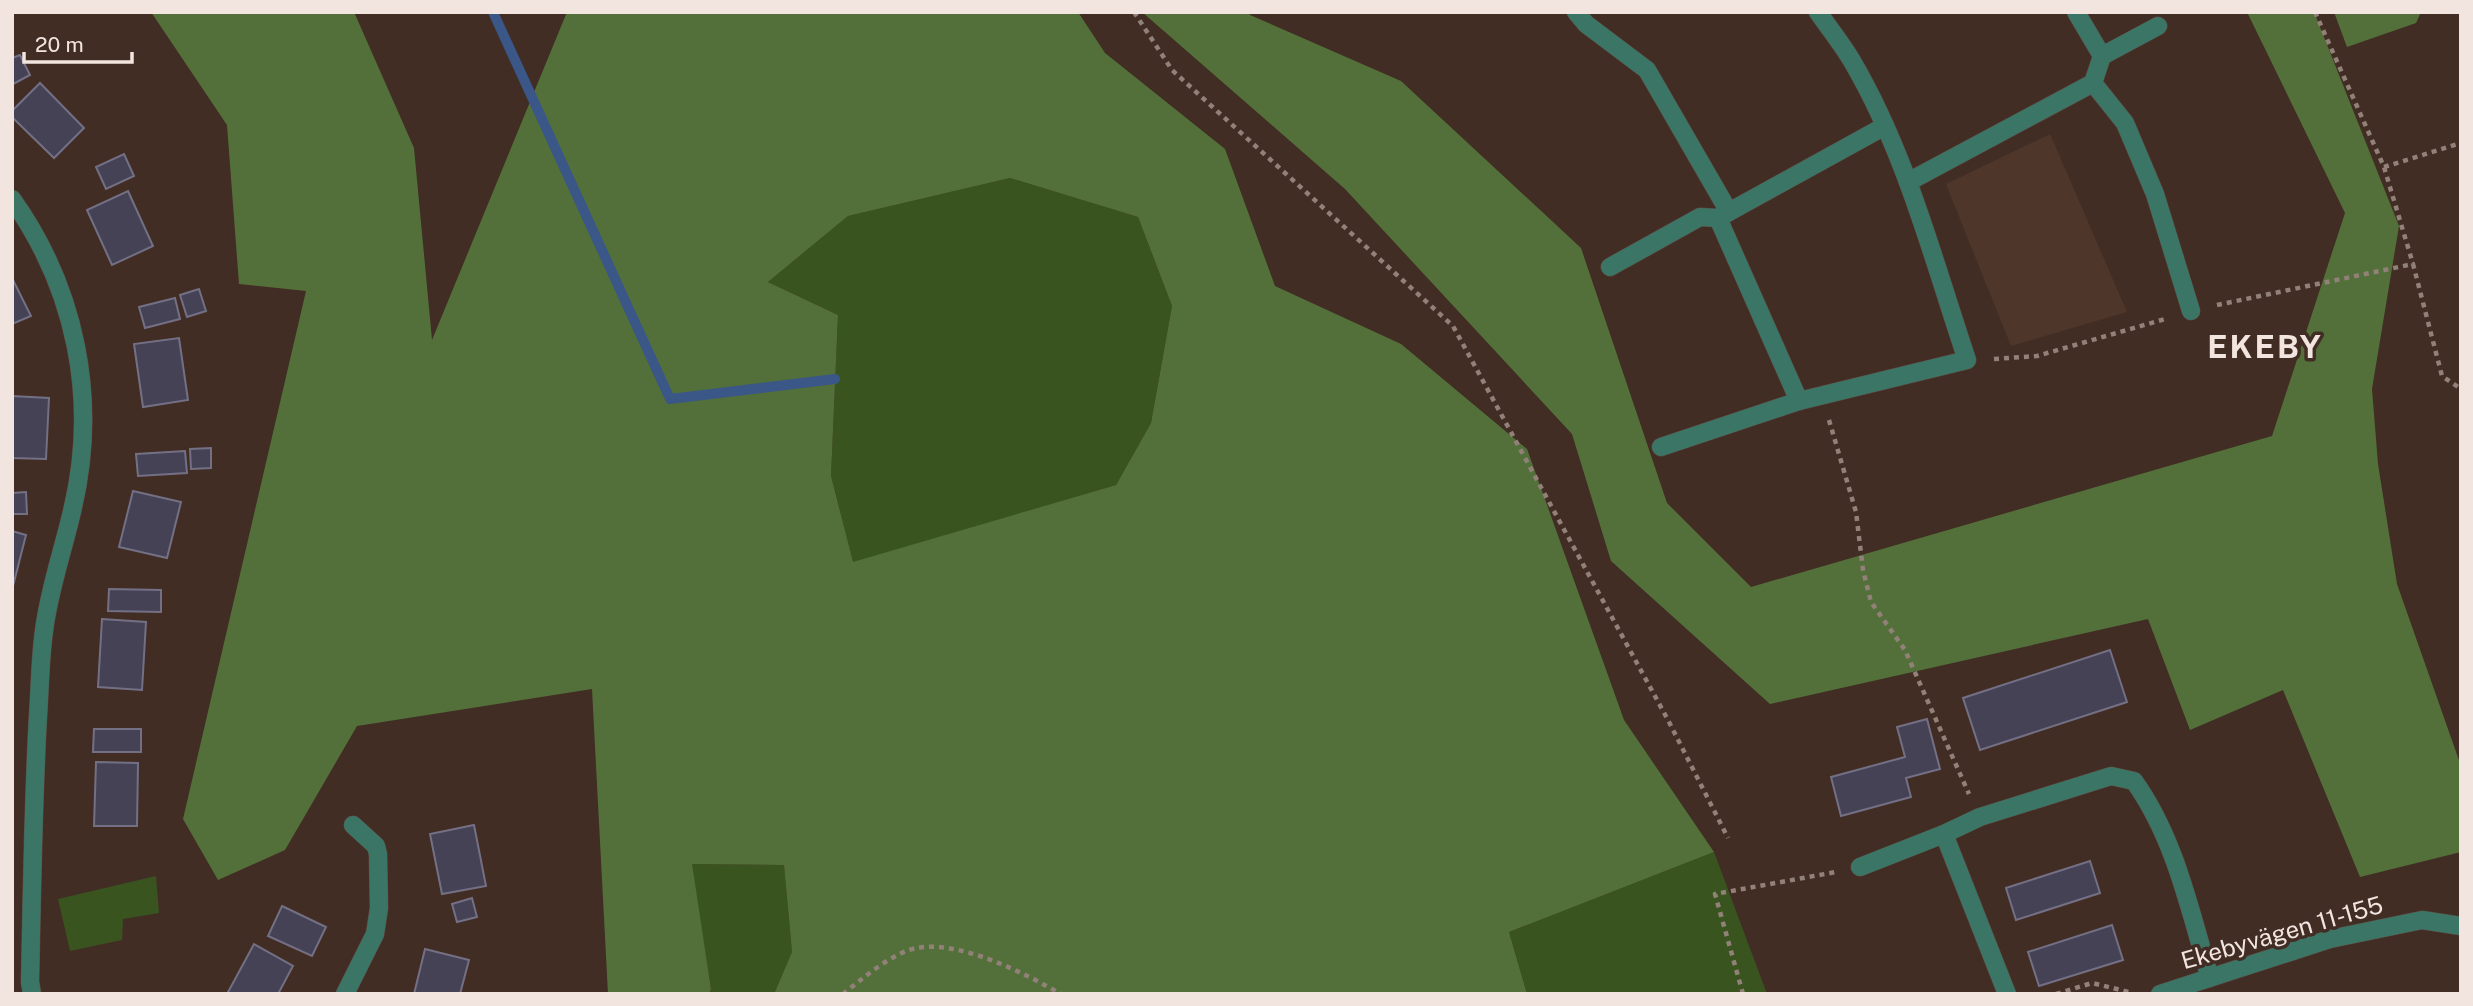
<svg xmlns="http://www.w3.org/2000/svg" width="2473" height="1006" font-family="'Public Sans',sans-serif">
<style>
.built{fill:#4f362a}
.green{fill:#3a5420}
.forest{fill:#54703a;fill-rule:evenodd}
.lines{fill:none;stroke-linecap:round;stroke-linejoin:round}
.stream{stroke:#3a5787;stroke-width:10}
.building{fill:#464256;stroke:#737085;stroke-width:2}
.minor-casing{stroke:#5d4a42;stroke-width:19}
.path{stroke:#928179;stroke-width:4.5;stroke-dasharray:5 5;stroke-linecap:butt}
.minor{stroke:#3b7566;stroke-width:18}
.labels{text-anchor:middle;stroke-width:7;stroke-linejoin:round;paint-order:stroke}
.street-label{font-size:24px;fill:#f2e5df;stroke:#412d24}
.district-label{font-size:32px;font-weight:bold;letter-spacing:2px;fill:#f2e5df;stroke:#412d24}
</style>
<rect width="100%" height="100%" fill="#412d24"/>
<path class="built" d="M 2050,134 L 2127,312 L 2011,346 L 1946,184 Z"/>
<g class="green">
<path d="M 1010,178 L 1138,217 L 1172,306 L 1151,423 L 1116,485 L 853,563 L 831,476 L 838,315 L 768,282 L 848,216 Z"/>
<path d="M 1714,852 L 1767,994 L 1527,994 L 1509,932 Z"/>
<path d="M 691,864 L 784,865 L 792,952 L 774,994 L 709,994 L 711,989 Z"/>
<path d="M 156,876 L 159,913 L 123,919 L 122,940 L 70,951 L 58,899 Z"/>
</g>
<g class="forest">
<path d="M 151,12 L 354,12 L 414,148 L 432,340 L 567,12 L 1078,12 L 1105,53 L 1225,149 L 1275,286 L 1401,344 L 1527,449 L 1624,720 L 1714,852 L 1509,932 L 1527,994 L 774,994 L 792,952 L 784,865 L 692,864 L 711,989 L 709,994 L 608,994 L 592,689 L 357,726 L 285,850 L 218,880 L 183,819 L 306,291 L 239,284 L 227,125 ZM 1010,178 L 1138,217 L 1172,306 L 1151,423 L 1116,485 L 853,562 L 831,476 L 838,315 L 768,282 L 848,216 Z"/>
<path d="M 1142,12 L 1249,12 L 1250,15 L 1401,81 L 1581,248 L 1667,503 L 1751,587 L 2272,436 L 2345,213 L 2247,12 L 2314,12 L 2399,226 L 2372,389 L 2378,464 L 2397,584 L 2461,766 L 2461,852 L 2360,877 L 2283,690 L 2190,730 L 2148,619 L 1770,704 L 1611,561 L 1572,434 L 1345,189 Z"/>
<path d="M 2334,12 L 2421,12 L 2416,23 L 2347,47 Z"/>
</g>
<g class="lines">
<path class="stream" d="M 493,12 L 670,399 L 835,379"/>
</g>
<g class="building">
<path d="M 20,55 L 30,75 L 13,84 L 12,58 Z"/>
<path d="M 40,83 L 84,128 L 54,158 L 12,117 L 12,111 Z"/>
<path d="M 124,154 L 134,176 L 106,189 L 96,167 Z"/>
<path d="M 128,191 L 153,246 L 112,265 L 87,210 Z"/>
<path d="M 12,278 L 31,316 L 12,324 Z"/>
<path d="M 199,289 L 206,311 L 187,317 L 180,295 Z"/>
<path d="M 175,298 L 180,319 L 145,328 L 139,307 Z"/>
<path d="M 179,338 L 188,400 L 143,407 L 134,344 Z"/>
<path d="M 12,396 L 49,398 L 46,459 L 12,458 Z"/>
<path d="M 211,448 L 211,468 L 191,469 L 190,449 Z"/>
<path d="M 185,451 L 187,473 L 138,476 L 136,454 Z"/>
<path d="M 133,491 L 181,502 L 167,558 L 119,547 Z"/>
<path d="M 26,492 L 27,514 L 12,514 L 12,493 Z"/>
<path d="M 12,531 L 26,535 L 12,590 Z"/>
<path d="M 109,589 L 161,590 L 161,612 L 108,611 Z"/>
<path d="M 102,619 L 146,622 L 142,690 L 98,687 Z"/>
<path d="M 2110,650 L 2127,702 L 1980,750 L 1963,698 Z"/>
<path d="M 1927,719 L 1940,769 L 1906,778 L 1911,797 L 1841,816 L 1831,777 L 1905,757 L 1897,727 Z"/>
<path d="M 94,729 L 141,729 L 141,752 L 93,752 Z"/>
<path d="M 96,762 L 138,763 L 137,826 L 94,826 Z"/>
<path d="M 474,825 L 486,886 L 442,894 L 430,834 Z"/>
<path d="M 2090,861 L 2100,893 L 2016,920 L 2006,888 Z"/>
<path d="M 472,898 L 477,917 L 457,922 L 452,904 Z"/>
<path d="M 282,906 L 326,927 L 312,956 L 268,936 Z"/>
<path d="M 2112,925 L 2123,960 L 2039,986 L 2028,952 Z"/>
<path d="M 254,944 L 293,966 L 278,994 L 227,994 Z"/>
<path d="M 425,949 L 469,960 L 460,994 L 414,994 Z"/>
</g>
<g class="lines">
<defs>
<g id="minor">
<path d="M 1576,12 L 1586,24 L 1647,70 L 1729,212"/>
<path d="M 2076,12 L 2102,56"/>
<path d="M 2093,83 L 2125,123 L 2155,194 L 2191,311"/>
<path d="M 1908,182 L 2093,83 L 2102,56 L 2158,26"/>
<path d="M 12,199 C 76,289 98,399 73,507 C 64,548 49,589 44,631 C 40,659 40,688 38,716 C 33,804 32,893 30,982 L 32,994"/>
<path d="M 1718,218 L 1799,401"/>
<path d="M 1610,267 L 1700,217 L 1718,218 L 1885,126"/>
<path d="M 1661,447 L 1799,401 L 1967,360 C 1933,259 1906,153 1852,61 C 1842,44 1829,28 1818,12"/>
<path d="M 1944,834 L 2007,994"/>
<path d="M 1860,867 L 1944,834 L 1980,817 L 2111,776 L 2134,781 C 2175,838 2190,911 2210,978"/>
<path d="M 345,994 L 375,934 L 379,908 L 378,854 L 376,846 L 353,825"/>
<path d="M 2160,994 L 2330,939 L 2422,920 L 2461,926"/>
</g>
</defs>
<use href="#minor" class="minor-casing"/>
<g class="path">
<path d="M 1134,12 L 1172,70 L 1453,326 L 1668,720 L 1728,838"/>
<path d="M 2315,12 L 2384,167 L 2413,264"/>
<path d="M 2384,167 L 2461,143"/>
<path d="M 2217,305 L 2413,264 L 2442,376 L 2461,389"/>
<path d="M 1994,359 L 2037,356 L 2165,319"/>
<path d="M 1829,420 L 1856,512 L 1863,570 L 1871,602 L 1905,650 L 1969,794"/>
<path d="M 843,994 C 862,979 893,952 917,948 C 960,940 1024,973 1061,994"/>
<path d="M 1743,994 L 1715,894 L 1836,872"/>
<path d="M 2056,994 L 2092,983 L 2133,993"/>
</g>
<use href="#minor" class="minor"/>
</g>
<g class="labels">
<g class="street-label">
<text transform="translate(2282 933) rotate(-16)" y="8">Ekebyvägen 11-155</text>
</g>
<g class="district-label">
<text x="2265" y="358">EKEBY</text>
</g>
</g>
<rect width="2473" height="1006" fill="none" stroke="#f2e5df" stroke-width="28"/>
<path d="M24 52v10h108v-10" fill="none" stroke="#f2e5df" stroke-width="3.5"/>
<text x="35" y="52" font-size="21" fill="#f2e5df" stroke="#412d24" stroke-width="5" paint-order="stroke">20 m</text>
</svg>
